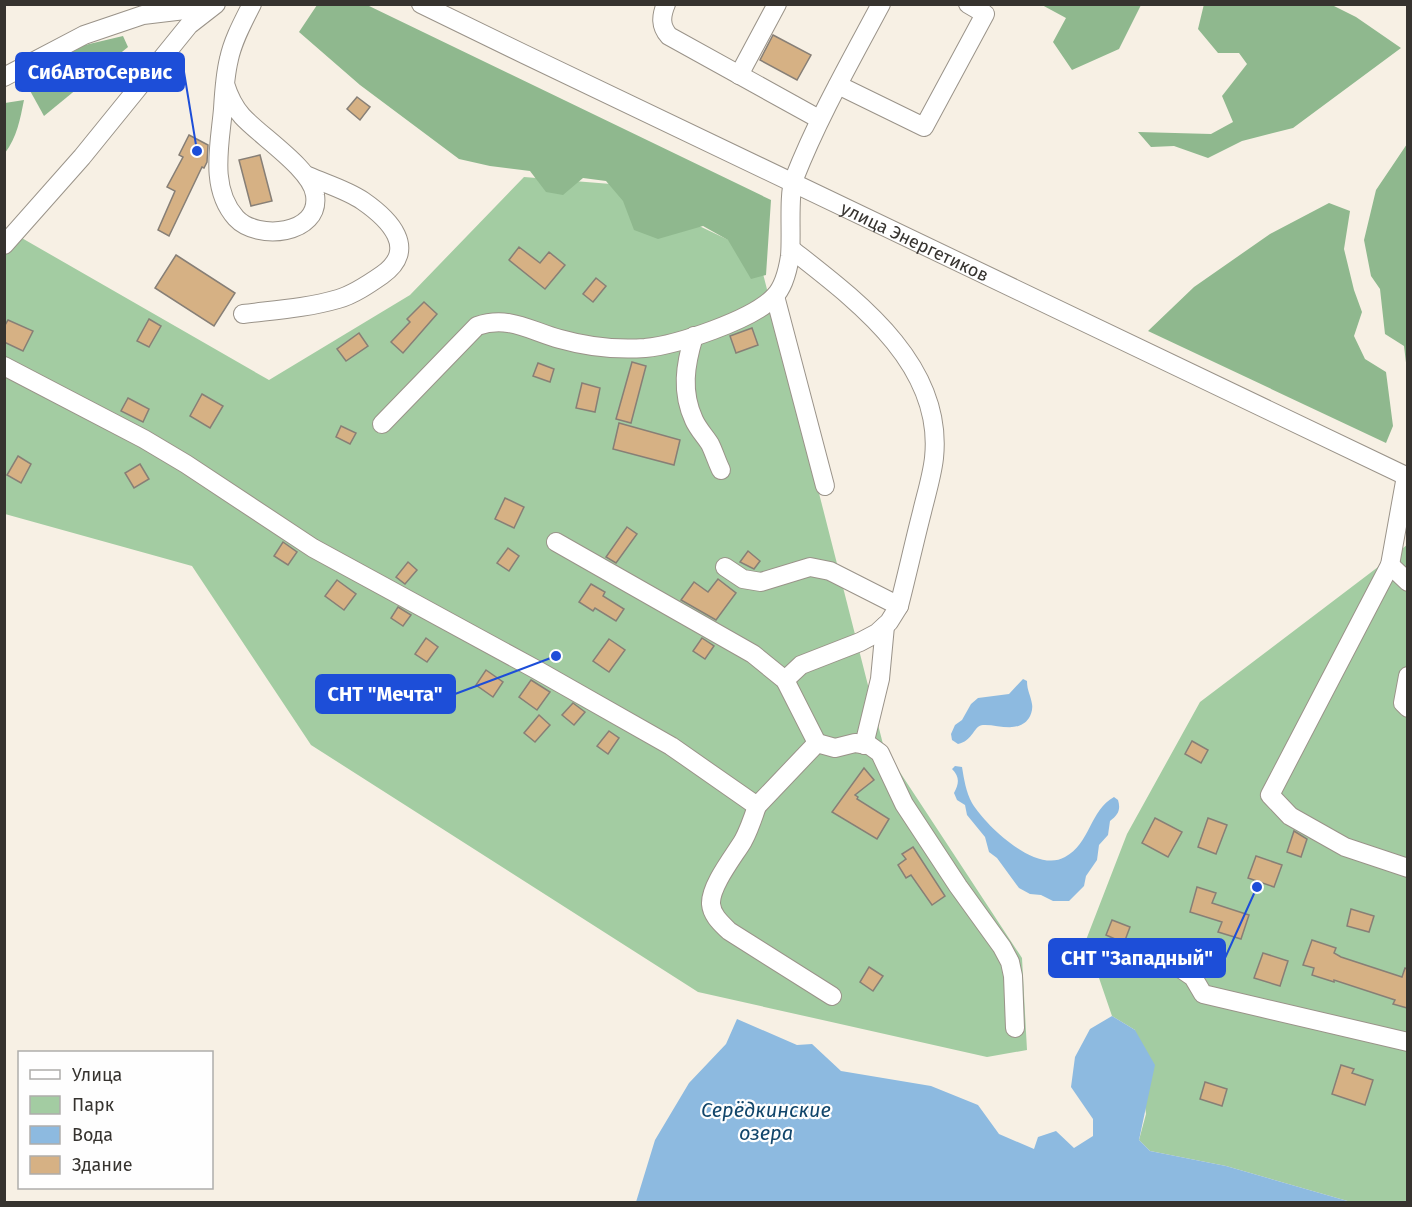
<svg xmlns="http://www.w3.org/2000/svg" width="1412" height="1207" font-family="'Fira Sans',sans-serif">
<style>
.green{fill:#a3cca2}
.forest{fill:#8fb88e}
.water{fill:#8dbae0}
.building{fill:#d6b184;stroke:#877f76;stroke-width:1.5}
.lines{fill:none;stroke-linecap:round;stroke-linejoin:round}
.minor-casing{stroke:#9a9389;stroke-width:20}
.minor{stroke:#fff;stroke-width:18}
.labels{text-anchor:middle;stroke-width:4.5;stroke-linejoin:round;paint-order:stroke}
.street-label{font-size:18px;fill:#36332f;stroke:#fefefe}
.water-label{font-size:20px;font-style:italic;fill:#11456a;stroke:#fefefe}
.leader{fill:none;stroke:#1d4ed8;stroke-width:2}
.callout-dot{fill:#1d4ed8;stroke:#fefefe;stroke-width:2}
.callout{fill:#1d4ed8;stroke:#1d4ed8;stroke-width:2}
.callout-label{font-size:20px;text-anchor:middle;font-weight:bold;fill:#fff}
</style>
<rect width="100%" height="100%" fill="#f7f0e4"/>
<g class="green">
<path d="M 524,177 L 611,184 L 758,254 L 884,748 L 1022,958 L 1027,1050 L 987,1057 L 698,992 L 311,745 L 192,566 L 5,514 L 5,255 L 20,237 L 269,380 L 410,295 Z"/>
<path d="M 1407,545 L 1407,1202 L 1351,1202 L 1226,1166 L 1150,1151 L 1139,1140 L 1146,1114 L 1135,1030 L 1112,1016 L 1086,940 L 1127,834 L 1200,702 Z"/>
</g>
<g class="forest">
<path d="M 1204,4 L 1332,5 L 1356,17 L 1401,48 L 1293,128 L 1242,141 L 1208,158 L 1174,146 L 1151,147 L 1138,132 L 1211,134 L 1233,122 L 1222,96 L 1247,64 L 1239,53 L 1218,53 L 1198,29 Z"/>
<path d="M 317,5 L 367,5 L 771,200 L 766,275 L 751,279 L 728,240 L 703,226 L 658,239 L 634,230 L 623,201 L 606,181 L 583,178 L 563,195 L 546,192 L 530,171 L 490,166 L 459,159 L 360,85 L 299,32 Z"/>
<path d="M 1042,5 L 1141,5 L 1119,49 L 1072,70 L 1053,42 L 1066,18 Z"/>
<path d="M 123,36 L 128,47 L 44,116 L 23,78 L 85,45 Z"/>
<path d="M 24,100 C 20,120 17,137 5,153 L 5,103 Z"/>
<path d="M 1407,144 L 1407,371 L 1404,346 L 1385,334 L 1380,289 L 1371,276 L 1364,240 L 1376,190 Z"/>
<path d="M 1329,203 L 1350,211 L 1344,249 L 1354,290 L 1362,312 L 1354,336 L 1365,359 L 1386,372 L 1393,426 L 1386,443 L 1148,331 L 1194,287 L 1270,234 Z"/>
</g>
<g class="water">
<path d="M 1023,679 L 1027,681 C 1027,691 1031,696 1032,704 C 1033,709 1031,715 1029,718 C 1018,734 998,724 983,725 C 974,725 973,741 958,744 L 952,740 L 951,734 L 955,725 L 962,720 L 971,704 L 978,698 L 1009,694 Z"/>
<path d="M 955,766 L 962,767 C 964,779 966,792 972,803 C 986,826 1036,874 1065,857 C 1090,844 1090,810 1114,797 L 1118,800 C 1121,810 1118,815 1110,821 L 1108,835 L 1099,845 L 1097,860 L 1086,876 L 1084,886 L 1069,901 L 1053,901 L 1041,895 L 1030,894 L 1019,888 L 997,858 L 989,852 L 985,837 L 967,815 L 965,805 L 957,800 L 954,793 C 959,784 960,777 952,769 Z"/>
<path d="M 1112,1016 L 1135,1030 L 1155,1065 L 1139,1140 L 1150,1151 L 1226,1166 L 1351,1202 L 636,1202 L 655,1140 L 689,1083 L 726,1044 L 737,1019 L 797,1045 L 812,1044 L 841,1071 L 931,1086 L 978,1105 L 999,1134 L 1034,1149 L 1038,1137 L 1056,1131 L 1074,1148 L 1093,1136 L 1093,1119 L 1071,1087 L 1075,1057 L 1090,1029 Z"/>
</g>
<g class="building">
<path d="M 773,35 L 811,55 L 797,80 L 760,60 Z"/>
<path d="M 357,97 L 370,107 L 360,120 L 347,109 Z"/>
<path d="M 189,135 L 208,145 L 207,162 L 204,168 L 202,167 L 169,236 L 158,230 L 175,191 L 167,187 L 183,157 L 179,155 Z"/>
<path d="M 260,155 L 272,201 L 251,206 L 239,160 Z"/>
<path d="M 519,247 L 540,263 L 549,252 L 565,265 L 545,289 L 509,260 Z"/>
<path d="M 176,255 L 235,293 L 214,326 L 155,288 Z"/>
<path d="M 596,278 L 606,286 L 593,302 L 583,294 Z"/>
<path d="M 424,302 L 437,314 L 403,353 L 391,342 L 410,322 L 407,319 Z"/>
<path d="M 149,319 L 161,326 L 149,347 L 137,341 Z"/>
<path d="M 8,320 L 33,331 L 23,351 L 4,342 L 4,327 Z"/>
<path d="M 752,328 L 758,345 L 736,353 L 730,336 Z"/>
<path d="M 359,333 L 368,346 L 346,361 L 337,349 Z"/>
<path d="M 632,362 L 646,366 L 631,423 L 616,419 Z"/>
<path d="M 538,363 L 554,369 L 550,382 L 533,376 Z"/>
<path d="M 582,383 L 600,388 L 595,412 L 576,408 Z"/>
<path d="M 202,394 L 223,406 L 210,428 L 190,416 Z"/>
<path d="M 128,398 L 149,409 L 143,422 L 121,411 Z"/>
<path d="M 619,423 L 680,440 L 674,465 L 613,449 Z"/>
<path d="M 341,426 L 356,433 L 350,444 L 336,437 Z"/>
<path d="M 18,456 L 31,464 L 21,483 L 7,475 Z"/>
<path d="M 140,464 L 149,479 L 134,488 L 125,473 Z"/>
<path d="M 505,498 L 524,507 L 514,528 L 495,519 Z"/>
<path d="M 627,527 L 637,534 L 616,563 L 606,557 Z"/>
<path d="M 283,542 L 297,552 L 288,565 L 274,556 Z"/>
<path d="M 508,548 L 519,556 L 509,571 L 497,563 Z"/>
<path d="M 748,551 L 760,561 L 754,569 L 740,562 Z"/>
<path d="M 408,562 L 417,570 L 405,584 L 396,577 Z"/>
<path d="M 718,579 L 736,593 L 716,620 L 681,600 L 694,582 L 708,592 Z"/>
<path d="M 337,580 L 356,594 L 344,610 L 325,596 Z"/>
<path d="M 591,584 L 605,592 L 603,596 L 624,609 L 616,621 L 595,608 L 593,611 L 579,602 Z"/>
<path d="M 398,607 L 411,615 L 403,626 L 391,618 Z"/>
<path d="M 426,638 L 438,647 L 427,662 L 415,654 Z"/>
<path d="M 702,638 L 714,646 L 705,659 L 693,651 Z"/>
<path d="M 609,639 L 625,650 L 609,672 L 593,661 Z"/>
<path d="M 486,670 L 503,682 L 493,697 L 476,685 Z"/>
<path d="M 531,680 L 550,692 L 537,710 L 519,697 Z"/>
<path d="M 573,703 L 585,712 L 574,725 L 562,715 Z"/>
<path d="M 539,715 L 550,725 L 535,742 L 524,733 Z"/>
<path d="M 609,731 L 619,738 L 608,754 L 597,746 Z"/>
<path d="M 1192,741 L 1208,750 L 1201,763 L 1185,754 Z"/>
<path d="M 864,768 L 874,780 L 855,795 L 858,797 L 857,799 L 889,819 L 877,839 L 832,812 Z"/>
<path d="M 1155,818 L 1182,832 L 1168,857 L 1142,843 Z"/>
<path d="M 1208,818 L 1227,825 L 1216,854 L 1198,847 Z"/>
<path d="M 1294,831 L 1307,839 L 1301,857 L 1287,852 Z"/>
<path d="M 913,847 L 945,896 L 932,905 L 911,875 L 906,878 L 898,865 L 906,859 L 902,854 Z"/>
<path d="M 1256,856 L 1282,865 L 1274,887 L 1248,878 Z"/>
<path d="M 1197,887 L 1216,893 L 1212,903 L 1249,915 L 1241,939 L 1218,932 L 1222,922 L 1190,912 Z"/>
<path d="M 1351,909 L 1374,916 L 1369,932 L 1347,926 Z"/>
<path d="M 1112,920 L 1130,927 L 1124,943 L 1106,935 Z"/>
<path d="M 1312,940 L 1336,948 L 1334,953 L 1341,957 L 1402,977 L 1405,968 L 1407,969 L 1407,1008 L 1393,1004 L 1395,1000 L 1334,980 L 1334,982 L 1312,975 L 1314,968 L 1303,965 Z"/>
<path d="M 1263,953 L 1288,961 L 1280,986 L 1254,978 Z"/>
<path d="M 869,967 L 883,976 L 873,991 L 860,982 Z"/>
<path d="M 1341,1065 L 1354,1069 L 1352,1073 L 1373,1080 L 1365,1105 L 1332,1094 Z"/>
<path d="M 1205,1082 L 1227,1089 L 1222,1106 L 1200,1099 Z"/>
</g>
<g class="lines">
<defs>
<g id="minor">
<path id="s1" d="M 421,4 C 749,164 1079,320 1408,477"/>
<path d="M 666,4 C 661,16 660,26 669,36 L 819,119"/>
<path d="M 739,75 L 777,4"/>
<path d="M 4,77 L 84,35 L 143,15 L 210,7"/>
<path d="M 225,84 C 229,97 233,106 242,116 C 260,136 312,169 315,195 C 321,235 257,241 236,218 C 209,188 220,144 223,109 C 224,92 225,75 229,59 C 233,40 243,22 252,4"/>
<path d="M 838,85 L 924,127 L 985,14 L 968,4"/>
<path d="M 4,245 L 82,157 L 189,25 L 216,4"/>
<path d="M 775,296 L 825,486"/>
<path d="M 243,314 C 275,310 307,308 338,299 C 353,295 369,284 382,275 C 419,249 389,219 363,201 C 347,190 326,184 308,176"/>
<path d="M 694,336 C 685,365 681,392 694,420 C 698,429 705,436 710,444 C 714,452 717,462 721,470"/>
<path d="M 4,366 L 144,439 L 186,464 L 313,548 L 537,670 L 671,746 L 757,806 L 817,743 L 785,680 L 753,654 L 556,542"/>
<path d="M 382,424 L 477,326 C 509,315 530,331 560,339 C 588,347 616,350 645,348 C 677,345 752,320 774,297 C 784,287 788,269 790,256 C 792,236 788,194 794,179 C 818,118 850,62 881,4"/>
<path d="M 1406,476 L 1390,565 L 1270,795 L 1290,816 L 1345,847 L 1408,868"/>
<path d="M 1390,565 L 1408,582"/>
<path d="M 725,567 L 743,579 L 761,582 L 810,567 L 830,571 L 899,606"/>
<path d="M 1408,676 L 1403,703 L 1408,708"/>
<path d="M 785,680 L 801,665 L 860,642 L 877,633 L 889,622 L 899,606 C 907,575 914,543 922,512 C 926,495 932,476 934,458 C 944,364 856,300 791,249"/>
<path d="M 817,743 L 835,748 L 855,743 L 869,745 L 880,753 L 904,804 L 958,886 L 1002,947 L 1010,962 L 1013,976 L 1015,1028"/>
<path d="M 864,745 L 880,679 L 885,626"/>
<path d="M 757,806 C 753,818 749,830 743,841 C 734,856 710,886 711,904 C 712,916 722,924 729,931 L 832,996"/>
<path d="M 1174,964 L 1193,977 L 1203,994 L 1408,1042"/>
</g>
</defs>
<use href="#minor" class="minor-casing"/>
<use href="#minor" class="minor"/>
</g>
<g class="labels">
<g class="street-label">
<text dy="6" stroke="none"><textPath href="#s1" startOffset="548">улица Энергетиков</textPath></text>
</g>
<g class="water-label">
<text x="766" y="1117">Серёдкинские<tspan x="766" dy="23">озера</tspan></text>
</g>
</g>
<path class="leader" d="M197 151L184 72M556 656L455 694M1257 887L1225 958"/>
<g class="callout-dot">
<circle cx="197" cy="151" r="6"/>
<circle cx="556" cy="656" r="6"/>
<circle cx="1257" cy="887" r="6"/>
</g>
<g class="callout">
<rect x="16" y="53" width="168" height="38" rx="6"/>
<rect x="316" y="675" width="139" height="38" rx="6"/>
<rect x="1049" y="939" width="176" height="38" rx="6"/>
</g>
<g class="callout-label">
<text x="100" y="79">СибАвтоСервис</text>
<text x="385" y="701">СНТ "Мечта"</text>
<text x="1137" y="965">СНТ "Западный"</text>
</g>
<rect width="1412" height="1207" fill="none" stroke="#36332f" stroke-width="12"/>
<rect x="18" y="1051" width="195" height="138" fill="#fefefe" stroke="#aeadab" stroke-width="1.5"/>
<rect x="30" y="1070" width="30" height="9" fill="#ffffff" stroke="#aeadab" stroke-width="1.5"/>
<text x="72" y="1081" font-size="18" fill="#36332f">Улица</text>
<rect x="30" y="1096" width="30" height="18" fill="#a3cca2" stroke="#aeadab" stroke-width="1.5"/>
<text x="72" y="1111" font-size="18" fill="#36332f">Парк</text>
<rect x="30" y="1126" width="30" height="18" fill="#8dbae0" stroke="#aeadab" stroke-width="1.5"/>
<text x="72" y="1141" font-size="18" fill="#36332f">Вода</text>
<rect x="30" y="1156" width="30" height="18" fill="#d6b184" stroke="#aeadab" stroke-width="1.5"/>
<text x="72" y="1171" font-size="18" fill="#36332f">Здание</text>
</svg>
